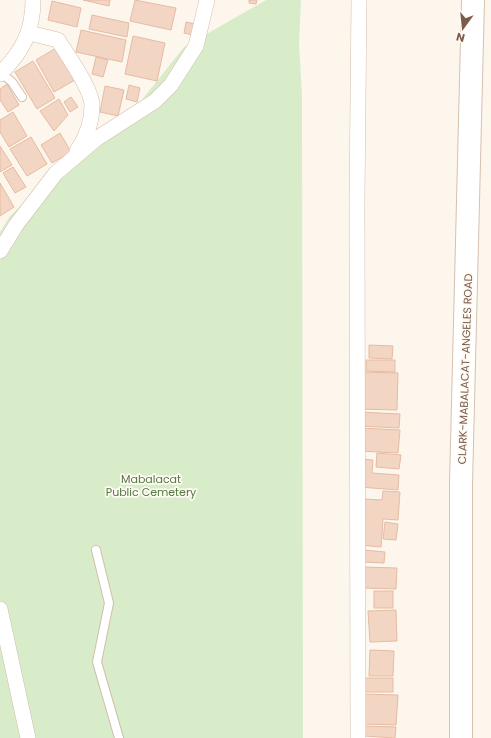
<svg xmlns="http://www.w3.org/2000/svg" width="491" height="738" font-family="Poppins,sans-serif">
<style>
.green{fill:#d8ecc9}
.building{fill:#f3d5c3;stroke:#e6bba3}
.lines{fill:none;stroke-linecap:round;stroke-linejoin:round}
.service-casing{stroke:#d1beb0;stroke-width:10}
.minor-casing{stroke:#d1beb0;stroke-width:16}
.secondary-casing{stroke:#d6c0b0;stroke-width:24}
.service{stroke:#fff;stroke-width:8}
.minor{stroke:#fff;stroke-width:15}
.secondary{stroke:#fff;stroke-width:22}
.labels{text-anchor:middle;stroke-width:3.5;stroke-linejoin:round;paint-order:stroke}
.street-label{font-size:11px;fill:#7a5c4d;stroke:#fffaf3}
.park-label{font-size:11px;fill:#537a41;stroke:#fffaf3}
</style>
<rect width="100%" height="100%" fill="#fdf6ec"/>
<path class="green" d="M 266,0 L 301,0 L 299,43 L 302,96 L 303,738 L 0,738 L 0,232 L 10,216 L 60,169 L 118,130 L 184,47 Z"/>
<g class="building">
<path d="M 83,0 L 110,0 L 109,6 Z"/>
<path d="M 135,0 L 176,8 L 171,30 L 130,21 Z"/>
<path d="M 249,0 L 257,0 L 256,4 L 249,3 Z"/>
<path d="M 52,1 L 81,8 L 77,27 L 48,20 Z"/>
<path d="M 92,15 L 129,23 L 127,37 L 89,29 Z"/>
<path d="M 186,22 L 195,24 L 193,35 L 184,33 Z"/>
<path d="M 81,30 L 126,40 L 122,62 L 76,52 Z"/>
<path d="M 133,36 L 165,43 L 157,81 L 125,74 Z"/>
<path d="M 56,48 L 75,80 L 54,92 L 36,60 Z"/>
<path d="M 96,57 L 108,60 L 103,77 L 92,74 Z"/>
<path d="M 33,61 L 55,98 L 37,109 L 15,72 Z"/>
<path d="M 7,84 L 19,105 L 8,112 L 0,100 L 0,89 Z"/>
<path d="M 129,85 L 140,88 L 137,102 L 126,99 Z"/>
<path d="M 105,86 L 124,90 L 118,116 L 100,112 Z"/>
<path d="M 71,97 L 78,107 L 70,112 L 64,102 Z"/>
<path d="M 59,99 L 68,115 L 54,131 L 40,111 Z"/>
<path d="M 13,112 L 27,136 L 9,147 L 0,132 L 0,120 Z"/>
<path d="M 60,133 L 71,152 L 52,163 L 41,145 Z"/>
<path d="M 31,137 L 47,164 L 27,176 L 10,149 Z"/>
<path d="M 0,146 L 12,165 L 0,172 Z"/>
<path d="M 13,167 L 26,187 L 15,193 L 3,173 Z"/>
<path d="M 0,183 L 14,207 L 0,216 Z"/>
<path d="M 369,345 L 393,346 L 392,359 L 369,358 Z"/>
<path d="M 366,360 L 395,360 L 395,372 L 366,371 Z"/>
<path d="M 360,372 L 398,373 L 397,410 L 359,409 Z"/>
<path d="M 359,412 L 400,414 L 399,428 L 358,426 Z"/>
<path d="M 359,428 L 400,430 L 398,453 L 358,451 Z"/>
<path d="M 377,453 L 401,455 L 399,469 L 376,467 Z"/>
<path d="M 362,459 L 373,460 L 372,473 L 399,475 L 398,490 L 359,487 Z"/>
<path d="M 383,491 L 400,492 L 398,520 L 383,519 L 381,547 L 359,545 L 365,499 L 382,500 Z"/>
<path d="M 385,522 L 398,524 L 396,540 L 383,539 Z"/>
<path d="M 364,550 L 385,552 L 384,563 L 363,562 Z"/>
<path d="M 363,567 L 397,568 L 396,589 L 362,588 Z"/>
<rect x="374" y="591" width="19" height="17"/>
<path d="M 396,610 L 397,641 L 370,642 L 368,611 Z"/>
<path d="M 370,650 L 394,651 L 393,676 L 369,676 Z"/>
<rect x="363" y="678" width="30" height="14"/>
<path d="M 364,694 L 398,695 L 396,725 L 363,724 Z"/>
<path d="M 365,726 L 396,727 L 395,738 L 364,736 Z"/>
</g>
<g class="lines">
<defs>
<g id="service">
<path d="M 1,73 L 12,82 L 22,97"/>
<path d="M 96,550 L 109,603 L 97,662 L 119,738"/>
</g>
<g id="minor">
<path d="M 29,33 L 58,40 C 67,54 92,90 92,105 C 92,121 86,138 77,151"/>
<path d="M 0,74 C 22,52 33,32 33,0"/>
<path d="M 0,251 L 16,225 L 56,173 L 96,139 L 155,101 L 171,85 L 196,46 L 207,0"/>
<path d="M 0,609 L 28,738"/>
<path d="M 358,738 L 357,201 L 359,0"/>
</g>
<path id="secondary" d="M 461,738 L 461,484 L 473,0"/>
</defs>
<use href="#service" class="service-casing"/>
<use href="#minor" class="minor-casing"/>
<use href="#secondary" class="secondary-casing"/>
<use href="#service" class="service"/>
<use href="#minor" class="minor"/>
<use href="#secondary" class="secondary"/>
</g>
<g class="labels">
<g class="street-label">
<text transform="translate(465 369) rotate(-88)" y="4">CLARK-MABALACAT-ANGELES ROAD</text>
</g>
<g class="park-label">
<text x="151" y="483">Mabalacat<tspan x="151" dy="13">Public Cemetery</tspan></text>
</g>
</g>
<g transform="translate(463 28) rotate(195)" stroke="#fffaf3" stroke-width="3" paint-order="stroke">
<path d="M0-3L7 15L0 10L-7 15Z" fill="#7a5c4d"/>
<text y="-6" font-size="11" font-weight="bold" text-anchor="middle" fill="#7a5c4d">N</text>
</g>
</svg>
